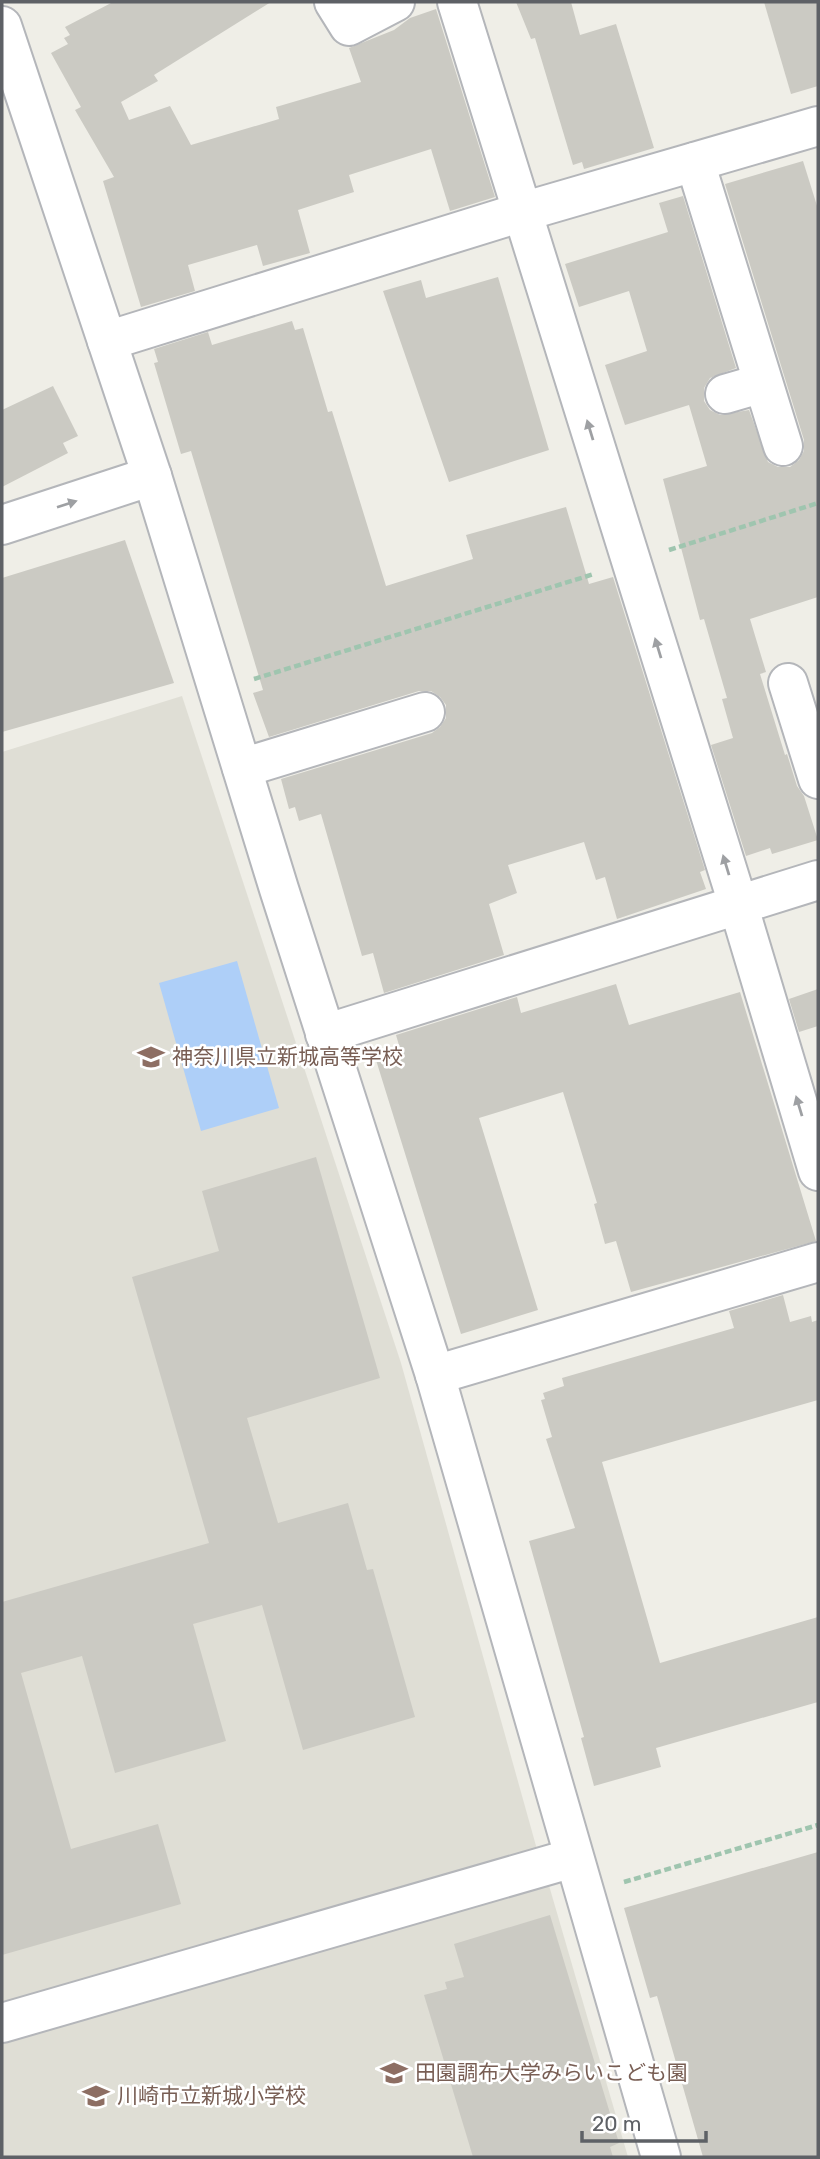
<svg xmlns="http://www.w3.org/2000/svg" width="820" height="2159" font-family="Rubik,'Noto Sans JP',sans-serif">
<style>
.education{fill:#dfded5}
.water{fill:#aecff8}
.building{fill:#cbcac3}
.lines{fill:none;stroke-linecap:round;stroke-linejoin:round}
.minor-casing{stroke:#b4b6ba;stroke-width:42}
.path{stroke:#9fc5af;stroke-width:4.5;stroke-dasharray:7 3.5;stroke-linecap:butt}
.minor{stroke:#fff;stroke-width:38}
.oneway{fill:#9ea0a3}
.labels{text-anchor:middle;stroke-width:5;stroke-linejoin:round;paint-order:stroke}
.education-label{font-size:21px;fill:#785e54;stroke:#fff;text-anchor:start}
</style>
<rect width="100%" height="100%" fill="#efeee7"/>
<g class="education">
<path d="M 182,696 L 401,1363 L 538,1853 L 2,2006 L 2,752 Z"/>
<path d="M 548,1882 L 628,2157 L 2,2157 L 2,2034 Z"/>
</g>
<path class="water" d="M 237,961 L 279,1108 L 201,1131 L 159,983 Z"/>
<g class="building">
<path d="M 113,2 L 271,2 L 154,75 L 158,81 L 121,102 L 129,120 L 170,106 L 191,145 L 279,119 L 276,107 L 361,82 L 349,48 L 394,30 L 410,18 L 436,9 L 495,197 L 450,211 L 431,149 L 349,175 L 354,192 L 298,210 L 310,253 L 263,266 L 257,245 L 188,265 L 195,291 L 141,307 L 103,181 L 114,177 L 75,110 L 81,107 L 51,53 L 68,44 L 64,38 L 70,35 L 65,27 Z"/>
<path d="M 516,2 L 571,2 L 580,35 L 616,24 L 654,148 L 584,169 L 582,162 L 573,165 L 535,38 L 531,39 Z"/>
<path d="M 764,2 L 818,2 L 818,86 L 791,94 Z"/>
<path d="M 803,161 L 818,209 L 818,597 L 750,619 L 766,672 L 760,674 L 785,755 L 787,754 L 797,786 L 804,796 L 818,840 L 772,854 L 770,848 L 746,856 L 711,745 L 733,738 L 722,699 L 727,698 L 704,619 L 700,620 L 663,479 L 707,466 L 689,405 L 625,425 L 605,365 L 647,351 L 629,291 L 579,307 L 565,264 L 668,232 L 659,203 L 683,196 L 736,368 L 710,378 L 704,388 L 704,401 L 710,410 L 720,415 L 749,410 L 768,462 L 778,467 L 790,467 L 799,460 L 804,451 L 804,440 L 725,184 Z"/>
<path d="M 498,277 L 549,450 L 449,482 L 383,291 L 421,280 L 426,298 Z"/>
<path d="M 292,321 L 295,330 L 303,328 L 328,412 L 332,411 L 386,586 L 473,559 L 466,535 L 566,507 L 589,584 L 613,577 L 705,870 L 700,872 L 706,889 L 617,919 L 605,877 L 596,880 L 584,842 L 508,865 L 517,893 L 489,904 L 504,955 L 384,993 L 373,953 L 362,956 L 321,814 L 299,821 L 295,807 L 289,809 L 281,779 L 432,733 L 440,727 L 446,718 L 446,705 L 440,697 L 431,691 L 419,691 L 269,737 L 253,693 L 263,690 L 191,451 L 181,454 L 154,363 L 158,362 L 154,349 L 208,332 L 212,345 Z"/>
<path d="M 53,386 L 78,436 L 63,443 L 68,453 L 2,487 L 2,410 Z"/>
<path d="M 125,540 L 174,683 L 2,732 L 2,578 Z"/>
<path d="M 616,984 L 629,1025 L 740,992 L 816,1241 L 631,1292 L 616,1241 L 605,1244 L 594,1204 L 597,1203 L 563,1092 L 479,1118 L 538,1310 L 461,1334 L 376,1060 L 401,1052 L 396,1035 L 517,997 L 521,1013 Z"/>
<path d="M 818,989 L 818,1026 L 799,1032 L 789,999 Z"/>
<path d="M 316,1157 L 380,1378 L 247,1418 L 278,1523 L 348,1503 L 367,1570 L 373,1569 L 415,1717 L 303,1750 L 262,1605 L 193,1624 L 226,1741 L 115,1773 L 82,1656 L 21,1673 L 71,1849 L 158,1824 L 181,1904 L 2,1955 L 2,1602 L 209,1543 L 132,1277 L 219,1251 L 202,1191 Z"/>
<path d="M 783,1295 L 790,1322 L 811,1316 L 812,1322 L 818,1320 L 818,1400 L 602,1462 L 660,1663 L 818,1617 L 818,1702 L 656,1748 L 661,1767 L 594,1786 L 581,1738 L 584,1737 L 529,1541 L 575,1528 L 546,1439 L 552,1437 L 541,1400 L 545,1399 L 543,1393 L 564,1386 L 562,1378 L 734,1328 L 729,1311 Z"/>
<path d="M 818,1852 L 818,2157 L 703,2157 L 657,1996 L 650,1998 L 624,1908 Z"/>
<path d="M 550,1915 L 619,2143 L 610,2147 L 613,2157 L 473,2157 L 424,1995 L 447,1989 L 445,1982 L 464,1977 L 454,1944 Z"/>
</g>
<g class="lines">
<defs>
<g id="minor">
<path d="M 334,2 L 349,26 L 395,2"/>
<path d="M 457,2 L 738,904 L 818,1171"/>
<path d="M 2,26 L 152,476 L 279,889 L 435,1375 L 661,2157"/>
<path d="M 695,162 L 783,446"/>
<path d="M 107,341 L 522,212 L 818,126"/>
<path d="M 725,394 L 763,383"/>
<path d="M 2,525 L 152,476"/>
<path d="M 788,683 L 818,779"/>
<path d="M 242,768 L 425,712"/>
<path d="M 325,1034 L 818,880"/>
<path d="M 435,1375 L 818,1262"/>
<path d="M 2,2023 L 573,1858"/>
</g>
</defs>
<use href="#minor" class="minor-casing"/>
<g class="path">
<path d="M 669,550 L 818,503"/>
<path d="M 254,679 L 594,574"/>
<path d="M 624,1882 L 818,1825"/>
</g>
<use href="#minor" class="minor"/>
</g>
<defs><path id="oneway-solid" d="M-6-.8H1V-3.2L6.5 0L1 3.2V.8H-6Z" transform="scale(1.75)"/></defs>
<g class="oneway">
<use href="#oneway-solid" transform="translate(590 430) rotate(-107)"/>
<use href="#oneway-solid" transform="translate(67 504) rotate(-18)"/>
<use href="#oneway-solid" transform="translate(658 648) rotate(-107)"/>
<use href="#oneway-solid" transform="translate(726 865) rotate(-107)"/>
<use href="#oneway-solid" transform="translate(799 1106) rotate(-107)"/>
</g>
<defs>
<symbol id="school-bare" viewBox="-9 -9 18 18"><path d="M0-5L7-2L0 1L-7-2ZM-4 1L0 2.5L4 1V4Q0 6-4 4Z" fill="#8d6e63" stroke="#fff" stroke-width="2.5" paint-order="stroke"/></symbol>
</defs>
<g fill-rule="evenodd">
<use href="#school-bare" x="132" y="1038" width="38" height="38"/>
<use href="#school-bare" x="375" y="2054" width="38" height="38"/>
<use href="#school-bare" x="77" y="2077" width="38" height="38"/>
</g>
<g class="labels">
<g class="education-label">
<text x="172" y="1064">神奈川県立新城高等学校</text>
<text x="415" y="2080">田園調布大学みらいこども園</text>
<text x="117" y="2103">川崎市立新城小学校</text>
</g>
</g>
<rect width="820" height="2159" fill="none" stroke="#5e6166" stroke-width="7"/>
<path d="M582 2131v10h124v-10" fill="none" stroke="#5e6166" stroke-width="3.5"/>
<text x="592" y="2131" font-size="21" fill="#5e6166" stroke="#ffffff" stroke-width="5" paint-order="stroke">20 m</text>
</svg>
